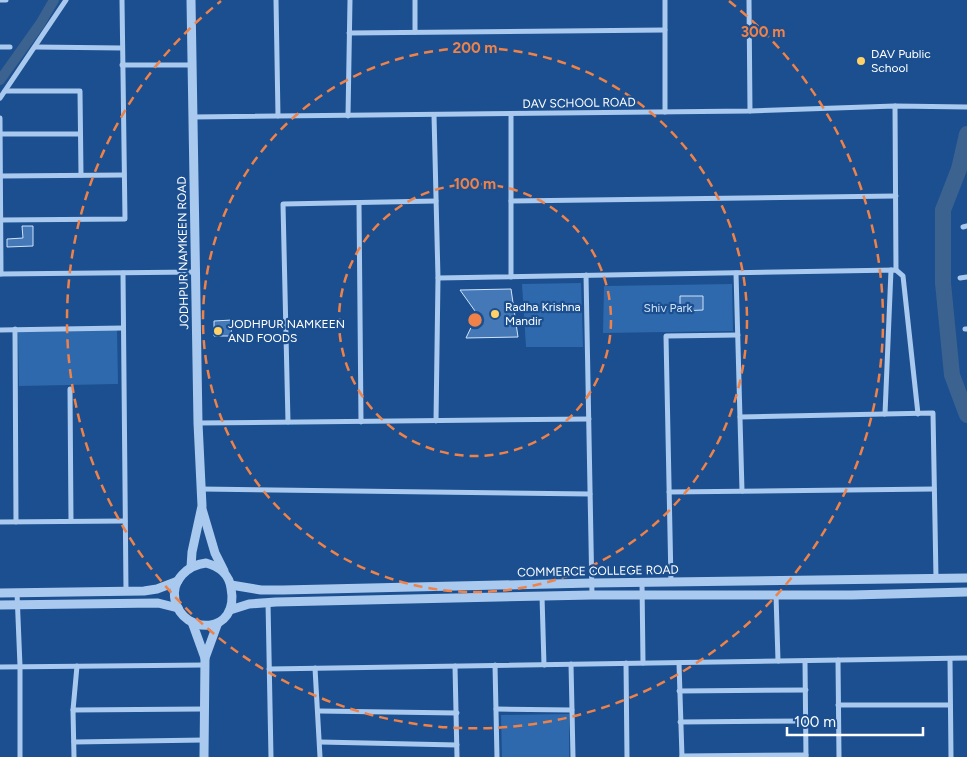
<svg xmlns="http://www.w3.org/2000/svg" width="967" height="757" font-family="Figtree,sans-serif">
<style>
.green{fill:#2e69ad}
.lines{fill:none;stroke-linecap:round;stroke-linejoin:round}
.canal{stroke:#3c6290;stroke-width:10}
.river{stroke:#3c6290;stroke-width:16}
.building{fill:#4478b7;stroke:#cfe3fa}
.minor{stroke:#a9c9ee;stroke-width:5}
.tertiary{stroke:#a9c9ee;stroke-width:9}
.ring{fill:none;stroke:#ee8249;stroke-width:2.5;stroke-dasharray:9 6}
.poi-dot{fill:#ffd166;stroke:#1b4f8f;stroke-width:2}
.labels{text-anchor:middle;stroke-width:4.5;stroke-linejoin:round;paint-order:stroke}
.poi-label{font-size:12px;fill:#fff;stroke:#1b4f8f;text-anchor:start}
.street-label{font-size:12px;fill:#fff;stroke:#1b4f8f}
.park-label{font-size:12px;fill:#cfe3fa;stroke:#1b4f8f}
.centre{fill:#ee8249;stroke:#1b4f8f;stroke-width:2.5}
.ring-label{font-size:15px;text-anchor:middle;font-weight:bold;fill:#ee8249;stroke:#1b4f8f;stroke-width:4.5;stroke-linejoin:round;paint-order:stroke}
</style>
<rect width="100%" height="100%" fill="#1b4f8f"/>
<g class="green">
<path d="M 581,283 L 583,347 L 526,347 L 522,284 Z"/>
<path d="M 732,284 L 733,331 L 603,333 L 604,286 Z"/>
<path d="M 117,330 L 118,384 L 19,386 L 18,332 Z"/>
<path d="M 569,714 L 569,757 L 502,757 L 501,715 Z"/>
</g>
<g class="lines">
<path class="canal" d="M 0,80 L 40,24 L 54,0"/>
<path class="river" d="M 967,134 L 959,169 L 943,210 L 943,283 L 952,375 L 967,415"/>
</g>
<g class="building">
<path d="M 22,226 L 33,226 L 33,246 L 7,247 L 7,239 L 23,238 Z"/>
<path d="M 511,289 L 518,337 L 466,338 L 476,317 L 475,311 L 460,290 Z"/>
<path d="M 680,296 L 703,296 L 703,310 L 680,311 Z"/>
<path d="M 232,320 L 231,336 L 214,336 L 214,321 Z"/>
</g>
<g class="lines">
<g class="minor">
<path d="M 0,0 L 6,0"/>
<path d="M 276,0 L 278,116"/>
<path d="M 415,0 L 415,32"/>
<path d="M 749,0 L 750,111"/>
<path d="M 349,33 L 665,30"/>
<path d="M 0,47 L 10,47"/>
<path d="M 35,47 L 122,48"/>
<path d="M 122,65 L 192,65"/>
<path d="M 5,91 L 80,91 L 81,175"/>
<path d="M 0,98 L 66,0"/>
<path d="M 895,106 L 896,270"/>
<path d="M 665,112 L 665,0"/>
<path d="M 511,114 L 511,277"/>
<path d="M 434,115 L 438,278 L 436,421"/>
<path d="M 348,116 L 350,0"/>
<path d="M 193,117 L 750,111 L 895,106 L 967,107"/>
<path d="M 0,118 L 1,274"/>
<path d="M 1,134 L 80,134"/>
<path d="M 1,176 L 124,175"/>
<path d="M 511,201 L 896,196"/>
<path d="M 359,203 L 361,422"/>
<path d="M 0,220 L 125,219 L 122,0"/>
<path d="M 963,227 L 967,226"/>
<path d="M 123,273 L 126,591"/>
<path d="M 736,273 L 742,491"/>
<path d="M 0,274 L 196,272"/>
<path d="M 586,275 L 592,595"/>
<path d="M 438,278 L 896,270 L 903,276 L 918,414"/>
<path d="M 960,278 L 967,277"/>
<path d="M 15,329 L 16,522"/>
<path d="M 965,329 L 967,329"/>
<path d="M 0,330 L 123,328"/>
<path d="M 70,389 L 71,521"/>
<path d="M 885,414 L 891,270"/>
<path d="M 740,417 L 933,413 L 936,578"/>
<path d="M 288,422 L 283,204 L 436,201"/>
<path d="M 198,423 L 589,419"/>
<path d="M 201,489 L 590,494"/>
<path d="M 669,492 L 934,489"/>
<path d="M 0,522 L 125,521"/>
<path d="M 642,582 L 643,663"/>
<path d="M 671,582 L 666,336 L 738,335"/>
<path d="M 17,593 L 20,666 L 20,757"/>
<path d="M 776,595 L 778,661"/>
<path d="M 542,596 L 544,665"/>
<path d="M 268,602 L 271,757"/>
<path d="M 950,659 L 951,757"/>
<path d="M 838,660 L 839,757"/>
<path d="M 805,661 L 806,757"/>
<path d="M 626,663 L 627,757"/>
<path d="M 679,663 L 682,757"/>
<path d="M 571,664 L 573,757"/>
<path d="M 495,665 L 497,757"/>
<path d="M 455,666 L 457,757"/>
<path d="M 0,667 L 205,665"/>
<path d="M 315,668 L 320,757"/>
<path d="M 269,669 L 967,658"/>
<path d="M 679,691 L 806,690"/>
<path d="M 838,705 L 950,705"/>
<path d="M 496,709 L 572,710"/>
<path d="M 73,710 L 203,709"/>
<path d="M 319,711 L 457,713"/>
<path d="M 680,722 L 806,721"/>
<path d="M 74,742 L 204,740"/>
<path d="M 320,742 L 457,745"/>
<path d="M 682,756 L 806,755"/>
<path d="M 74,757 L 73,710 L 77,666"/>
</g>
<g class="tertiary">
<path d="M 191,0 L 198,423 L 202,506 L 192,552 L 191,567"/>
<path d="M 202,509 L 215,553 L 224,571"/>
<path d="M 206,563 C 220,567 229,574 231,588 C 240,635 183,636 175,600 C 171,580 188,565 206,563 Z"/>
<path d="M 231,585 L 261,590 L 283,590 L 592,583 L 967,578"/>
<path d="M 0,593 L 144,591 L 157,589 L 178,581"/>
<path d="M 0,605 L 158,603 L 178,608"/>
<path d="M 230,610 L 249,604 L 276,602 L 592,595 L 852,595 L 967,592"/>
<path d="M 192,622 L 205,658"/>
<path d="M 204,757 L 205,658 L 217,625"/>
</g>
</g>
<g class="ring">
<circle cx="475" cy="320" r="136"/>
<circle cx="475" cy="320" r="272"/>
<path d="M729 1A408 408 0 1 1 221 1"/>
</g>
<g class="poi-dot">
<circle cx="861" cy="61" r="5"/>
<circle cx="495" cy="314" r="5"/>
<circle cx="218" cy="331" r="5"/>
</g>
<g class="labels">
<g class="poi-label">
<text x="871" y="58">DAV Public<tspan x="871" dy="14">School</tspan></text>
<text x="505" y="311">Radha Krishna<tspan x="505" dy="14">Mandir</tspan></text>
<text x="228" y="328">JODHPUR NAMKEEN<tspan x="228" dy="14">AND FOODS</tspan></text>
</g>
<g class="street-label">
<text transform="translate(579 103) rotate(-1)" y="4">DAV SCHOOL ROAD</text>
<text transform="translate(183 253) rotate(-91)" y="4">JODHPUR NAMKEEN ROAD</text>
<text transform="translate(598 571) rotate(-1)" y="4">COMMERCE COLLEGE ROAD</text>
</g>
<g class="park-label">
<text x="668" y="312">Shiv Park</text>
</g>
</g>
<circle cx="475" cy="320" r="8" class="centre"/>
<g class="ring-label">
<text x="763" y="37">300 m</text>
<text x="475" y="53">200 m</text>
<text x="475" y="189">100 m</text>
</g>
<path d="M787 727v8h136v-8" fill="none" stroke="#ffffff" stroke-width="2.5"/>
<text x="794" y="727" font-size="15" fill="#ffffff" stroke="#1b4f8f" stroke-width="4" paint-order="stroke">100 m</text>
</svg>
